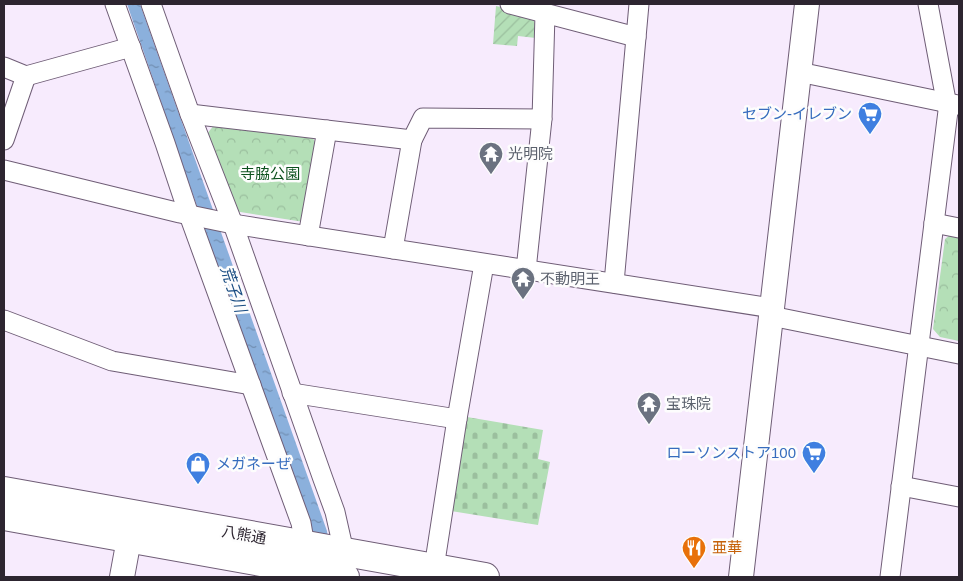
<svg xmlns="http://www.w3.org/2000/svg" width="963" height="581" font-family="Helvetica,'Noto Sans JP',sans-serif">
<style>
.forest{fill:url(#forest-crowns)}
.cemetery{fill:url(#cemetery-stones)}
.garden{fill:url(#garden-furrows)}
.water{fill:url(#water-ripples)}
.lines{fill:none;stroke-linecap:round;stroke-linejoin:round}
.minor-casing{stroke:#6f5d76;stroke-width:21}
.tertiary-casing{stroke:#6f5d76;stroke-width:26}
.primary-casing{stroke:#6f5d76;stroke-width:30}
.minor{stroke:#fff;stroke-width:19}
.tertiary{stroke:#fff;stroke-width:24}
.primary{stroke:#fff;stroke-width:28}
.labels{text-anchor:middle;stroke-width:5;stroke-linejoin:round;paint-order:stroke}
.shop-label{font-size:15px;fill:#366cbe;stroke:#fdfdfd;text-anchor:end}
.worship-label{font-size:15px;fill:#5b616d;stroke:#fdfdfd;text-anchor:start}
.park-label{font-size:15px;fill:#0d521f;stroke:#fdfdfd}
.street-label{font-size:15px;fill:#2d2530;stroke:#fdfdfd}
.food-label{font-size:15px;fill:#c56008;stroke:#fdfdfd;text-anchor:start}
.water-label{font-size:16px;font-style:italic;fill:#194c82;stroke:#fdfdfd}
</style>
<defs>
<pattern id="forest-crowns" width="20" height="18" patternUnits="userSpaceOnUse" patternTransform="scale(1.25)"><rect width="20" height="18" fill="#b4dfb7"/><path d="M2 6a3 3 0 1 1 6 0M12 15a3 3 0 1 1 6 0" fill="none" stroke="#9bbf9e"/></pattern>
<pattern id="cemetery-stones" width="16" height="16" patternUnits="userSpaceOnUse" patternTransform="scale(1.25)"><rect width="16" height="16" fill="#b4dfb7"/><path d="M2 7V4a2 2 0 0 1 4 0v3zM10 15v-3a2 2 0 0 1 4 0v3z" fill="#9bbf9e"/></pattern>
<pattern id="garden-furrows" width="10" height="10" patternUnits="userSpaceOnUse" patternTransform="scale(1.25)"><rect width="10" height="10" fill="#b4dfb7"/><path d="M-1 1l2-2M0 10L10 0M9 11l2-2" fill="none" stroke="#9bbf9e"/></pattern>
<pattern id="water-ripples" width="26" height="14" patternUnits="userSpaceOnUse" patternTransform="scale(1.25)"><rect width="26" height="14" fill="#8bb0dc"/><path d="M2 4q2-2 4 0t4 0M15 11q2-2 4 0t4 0" fill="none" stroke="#728fb3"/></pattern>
</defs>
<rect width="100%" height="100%" fill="#f7ebfd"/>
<g class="forest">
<path d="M 215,124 L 312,137 L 318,146 L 304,222 L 234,211 L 206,135 Z"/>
<path d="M 950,235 L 959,237 L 959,341 L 940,337 L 933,329 L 945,239 Z"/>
</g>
<path class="cemetery" d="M 467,417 L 543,430 L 538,459 L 550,462 L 538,525 L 451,511 Z"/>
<path class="garden" d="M 496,6 L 530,14 L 535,23 L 536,38 L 518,36 L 517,46 L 493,44 Z"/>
<path class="water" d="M 127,4 L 140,4 L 327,531 L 333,577 L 315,577 L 281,449 Z"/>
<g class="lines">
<defs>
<g id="minor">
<path d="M 115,4 L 165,143 L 189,215 L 301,523 L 305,546"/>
<path d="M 151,4 L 190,114 L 233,224 L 323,479 L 335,512 L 344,552"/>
<path d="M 510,4 L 636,37"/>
<path d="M 4,67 L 26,76 L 131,47"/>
<path d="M 799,72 L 958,105"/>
<path d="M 190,114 L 412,140 L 423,118 L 542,119"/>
<path d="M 4,140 L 26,76"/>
<path d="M 4,170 L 180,213 L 233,224 L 772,308"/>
<path d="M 934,223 L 959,228"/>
<path d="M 308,236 L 327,130"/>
<path d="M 393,249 L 412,140"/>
<path d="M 526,270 L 542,119 L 545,14"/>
<path d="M 614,283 L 639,4"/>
<path d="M 771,316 L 959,354"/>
<path d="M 4,320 L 112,361 L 251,385"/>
<path d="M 292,393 L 457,419"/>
<path d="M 901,486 L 959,497"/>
<path d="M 434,568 L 457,419 L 484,264"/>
<path d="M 890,577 L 948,111 L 928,4"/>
</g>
<g id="tertiary">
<path d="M 122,577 L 129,539"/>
<path d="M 741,577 L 807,4"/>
</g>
<g id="primary">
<path d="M 4,491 L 485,577"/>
<path d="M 4,516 L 345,577"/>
</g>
</defs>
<use href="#minor" class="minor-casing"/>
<use href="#tertiary" class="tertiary-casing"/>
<use href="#primary" class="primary-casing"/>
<use href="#minor" class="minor"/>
<use href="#tertiary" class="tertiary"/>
<use href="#primary" class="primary"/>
</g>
<defs>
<symbol id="supermarket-pin" viewBox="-11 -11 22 30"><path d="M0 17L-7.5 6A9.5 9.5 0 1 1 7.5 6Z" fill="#3f7fe0" stroke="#fdfdfd"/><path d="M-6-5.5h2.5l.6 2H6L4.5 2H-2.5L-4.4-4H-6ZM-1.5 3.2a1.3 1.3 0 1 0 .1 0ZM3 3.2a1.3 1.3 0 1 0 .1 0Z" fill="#fff"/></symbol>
<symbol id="temple-pin" viewBox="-11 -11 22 30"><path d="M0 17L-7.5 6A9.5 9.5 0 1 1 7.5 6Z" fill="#6b7280" stroke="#fdfdfd"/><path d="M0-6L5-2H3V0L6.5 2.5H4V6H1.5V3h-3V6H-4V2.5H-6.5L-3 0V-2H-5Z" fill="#fff"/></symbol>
<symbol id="shop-pin" viewBox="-11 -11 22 30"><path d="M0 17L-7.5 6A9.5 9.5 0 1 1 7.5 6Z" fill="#3f7fe0" stroke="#fdfdfd"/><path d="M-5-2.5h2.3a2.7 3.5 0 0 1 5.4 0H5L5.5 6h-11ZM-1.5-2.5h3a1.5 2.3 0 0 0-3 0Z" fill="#fff"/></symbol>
<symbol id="restaurant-pin" viewBox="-11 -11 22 30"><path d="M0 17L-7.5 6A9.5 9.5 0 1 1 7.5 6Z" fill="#e8710a" stroke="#fdfdfd"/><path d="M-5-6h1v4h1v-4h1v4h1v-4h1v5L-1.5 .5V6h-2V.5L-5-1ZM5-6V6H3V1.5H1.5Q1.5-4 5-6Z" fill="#fff"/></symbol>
</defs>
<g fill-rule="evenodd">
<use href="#supermarket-pin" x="856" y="100" width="28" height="38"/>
<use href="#temple-pin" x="477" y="140" width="28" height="38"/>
<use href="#temple-pin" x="509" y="265" width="28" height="38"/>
<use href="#temple-pin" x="635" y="390" width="28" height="38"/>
<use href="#supermarket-pin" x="800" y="439" width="28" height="38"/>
<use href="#shop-pin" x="184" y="450" width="28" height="38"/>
<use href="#restaurant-pin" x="680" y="534" width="28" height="38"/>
</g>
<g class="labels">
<g class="shop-label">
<text x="852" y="119">セブン-イレブン</text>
<text x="796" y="458">ローソンストア100</text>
<text x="216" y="469" text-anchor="start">メガネーぜ</text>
</g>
<g class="worship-label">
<text x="508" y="159">光明院</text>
<text x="540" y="284">不動明王</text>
<text x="666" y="409">宝珠院</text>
</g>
<g class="park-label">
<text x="270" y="179">寺脇公園</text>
</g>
<g class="street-label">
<text transform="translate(244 535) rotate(10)" y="5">八熊通</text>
</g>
<g class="food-label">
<text x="712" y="553">亜華</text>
</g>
<g class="water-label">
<text transform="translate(234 289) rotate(71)" y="6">荒子川</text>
</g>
</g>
<rect width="963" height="581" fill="none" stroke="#2d2530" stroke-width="10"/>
</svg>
